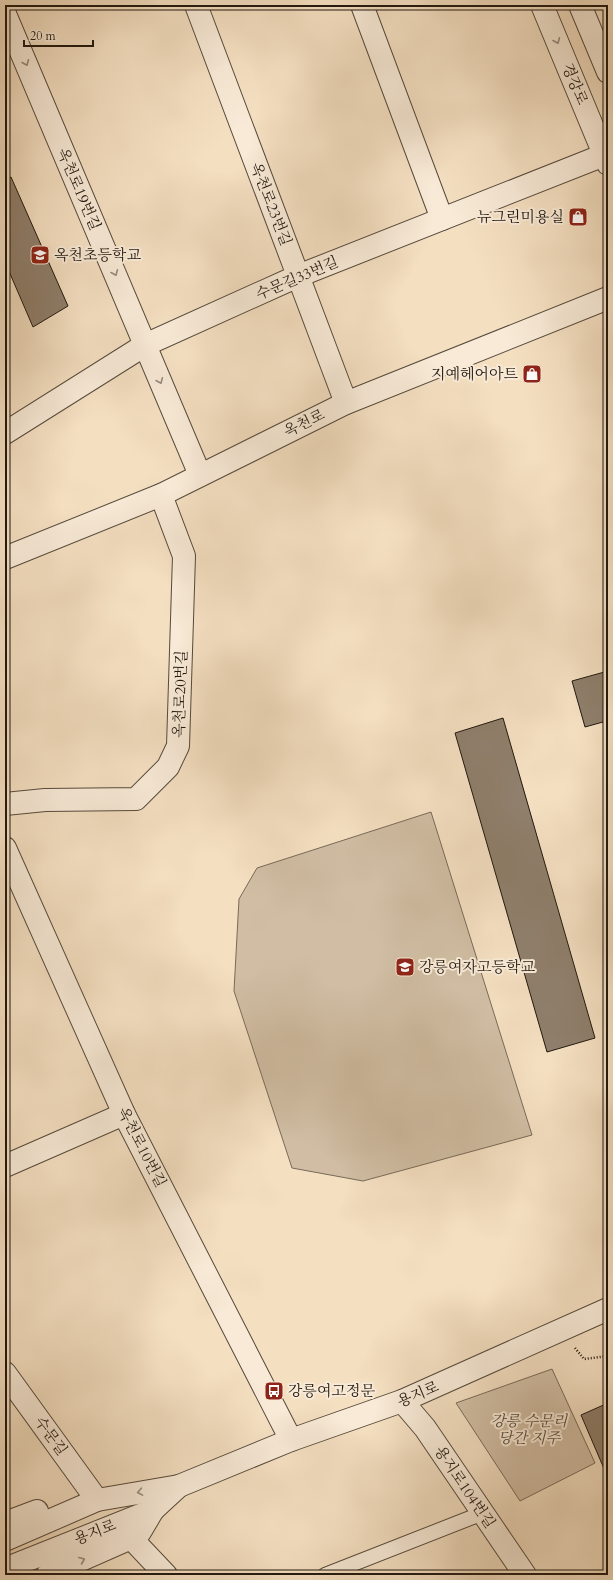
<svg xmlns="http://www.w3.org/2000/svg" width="613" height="1580" font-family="Cardo,'Noto Serif KR',serif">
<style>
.green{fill:#d0bda3;stroke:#786a59}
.building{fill:#8f7f6c;stroke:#21180f}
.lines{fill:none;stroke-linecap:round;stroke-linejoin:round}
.service-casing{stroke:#564a3c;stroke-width:16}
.minor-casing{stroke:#564a3c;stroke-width:24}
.tertiary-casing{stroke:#564a3c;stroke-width:24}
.path{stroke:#21180f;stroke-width:2.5;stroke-dasharray:1 2;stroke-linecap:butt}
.service{stroke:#f8ead7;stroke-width:14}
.minor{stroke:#f8ead7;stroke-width:22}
.tertiary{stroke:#f8ead7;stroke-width:22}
.oneway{stroke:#978c7d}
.labels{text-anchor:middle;stroke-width:4;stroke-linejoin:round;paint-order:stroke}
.street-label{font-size:15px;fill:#21180f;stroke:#f8ead7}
.poi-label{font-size:15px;fill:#21180f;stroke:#f8ead7;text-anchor:start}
.park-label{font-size:15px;font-style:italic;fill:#564a3b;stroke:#f8ead7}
</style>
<rect width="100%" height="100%" fill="#f4dfc1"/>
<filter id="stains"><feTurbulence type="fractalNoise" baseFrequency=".005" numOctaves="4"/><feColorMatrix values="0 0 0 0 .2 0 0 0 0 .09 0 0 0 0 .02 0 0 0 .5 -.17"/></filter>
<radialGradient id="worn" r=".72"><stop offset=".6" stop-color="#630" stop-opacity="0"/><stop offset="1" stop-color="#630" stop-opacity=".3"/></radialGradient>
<g class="green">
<path d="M 431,812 L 532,1135 L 363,1181 L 292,1168 L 234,991 L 239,899 L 257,868 Z"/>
<path d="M 552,1369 L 595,1463 L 520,1501 L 456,1403 Z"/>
</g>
<g class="building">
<path d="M 11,177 L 68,306 L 33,327 L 5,262 L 5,179 Z"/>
<path d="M 608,671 L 608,738 L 603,722 L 585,727 L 572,681 Z"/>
<path d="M 503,718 L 595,1038 L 547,1052 L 455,733 Z"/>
<path d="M 608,1403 L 608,1478 L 581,1415 Z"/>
</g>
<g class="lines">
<defs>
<path id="service" d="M 325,1575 L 483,1513"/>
<g id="minor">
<path d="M 196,5 L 346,403"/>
<path d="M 362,5 L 442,219"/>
<path d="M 5,14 L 200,475"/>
<path d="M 5,433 L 145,345 L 298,276 L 604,155"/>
<path d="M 5,804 L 45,800 L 136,799 L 168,767 L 178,746 L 184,556 L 161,495"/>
<path d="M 5,848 L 124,1114 L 291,1440"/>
<path d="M 5,1166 L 124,1114"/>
<path d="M 5,1373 L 97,1500"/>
<path d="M 402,1401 L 425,1428 L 525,1575"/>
<path d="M 131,1538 L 166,1575"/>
</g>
<g id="tertiary">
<path d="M 542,5 L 608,164"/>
<path d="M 580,5 L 608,72"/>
<path d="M 5,558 L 161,495 L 346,403 L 608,298"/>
<path d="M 5,1523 L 37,1511"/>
<path d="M 5,1540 L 97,1500 L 179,1486 L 291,1440 L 402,1401 L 608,1309"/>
<path d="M 5,1569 L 153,1510 L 179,1486"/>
<path d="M 47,1575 L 131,1538 L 140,1532 L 153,1510"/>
</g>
</defs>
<use href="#service" class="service-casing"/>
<use href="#minor" class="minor-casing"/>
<use href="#tertiary" class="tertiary-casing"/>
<path class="path" d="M 575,1348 L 584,1359 L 608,1356"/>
<use href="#service" class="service"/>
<use href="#minor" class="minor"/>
<use href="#tertiary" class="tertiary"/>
</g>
<defs><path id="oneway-chevron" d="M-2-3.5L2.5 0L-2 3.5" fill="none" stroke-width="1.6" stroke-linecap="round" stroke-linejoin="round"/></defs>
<g class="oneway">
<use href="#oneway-chevron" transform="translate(557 41) rotate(67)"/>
<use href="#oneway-chevron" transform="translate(26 63) rotate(67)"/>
<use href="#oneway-chevron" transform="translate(115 273) rotate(67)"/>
<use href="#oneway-chevron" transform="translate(160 381) rotate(67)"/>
<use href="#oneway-chevron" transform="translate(140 1492) rotate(170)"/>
<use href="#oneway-chevron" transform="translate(82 1560) rotate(-23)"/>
</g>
<defs>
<symbol id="shop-square" viewBox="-11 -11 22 22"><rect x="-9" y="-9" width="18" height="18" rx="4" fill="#8f2418" stroke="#f8ead7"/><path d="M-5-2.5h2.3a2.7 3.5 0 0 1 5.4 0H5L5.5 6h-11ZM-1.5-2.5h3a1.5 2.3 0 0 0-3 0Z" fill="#fff"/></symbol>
<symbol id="school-square" viewBox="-11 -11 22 22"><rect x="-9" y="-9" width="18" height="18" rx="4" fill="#8f2418" stroke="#f8ead7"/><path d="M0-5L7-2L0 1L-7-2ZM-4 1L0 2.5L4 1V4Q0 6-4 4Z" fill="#fff"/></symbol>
<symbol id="bus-square" viewBox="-11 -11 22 22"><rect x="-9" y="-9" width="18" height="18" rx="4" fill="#8f2418" stroke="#f8ead7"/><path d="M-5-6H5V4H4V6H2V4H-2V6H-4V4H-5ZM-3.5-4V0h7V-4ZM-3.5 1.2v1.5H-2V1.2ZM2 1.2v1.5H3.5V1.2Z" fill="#fff"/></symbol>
</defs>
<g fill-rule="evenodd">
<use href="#shop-square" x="567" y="206" width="22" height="22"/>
<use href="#school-square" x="29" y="244" width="22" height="22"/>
<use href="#shop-square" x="521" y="363" width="22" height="22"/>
<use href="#school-square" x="394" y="956" width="22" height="22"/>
<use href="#bus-square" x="263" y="1380" width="22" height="22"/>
</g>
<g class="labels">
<g class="street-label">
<text transform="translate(575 84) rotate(67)" y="5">경강로</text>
<text transform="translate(79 189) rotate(67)" y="5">옥천로19번길</text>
<text transform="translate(271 204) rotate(69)" y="5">옥천로23번길</text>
<text transform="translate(297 278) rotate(-23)" y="5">수문길33번길</text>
<text transform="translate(304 423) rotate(-26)" y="5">옥천로</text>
<text transform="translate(180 694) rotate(-88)" y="5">옥천로20번길</text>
<text transform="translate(142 1147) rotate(63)" y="5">옥천로10번길</text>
<text transform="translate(418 1394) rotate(-23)" y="5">용지로</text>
<text transform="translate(51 1436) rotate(54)" y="5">수문길</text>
<text transform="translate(465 1487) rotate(56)" y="5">용지로104번길</text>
<text transform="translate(95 1532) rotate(-21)" y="5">용지로</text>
</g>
<g class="poi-label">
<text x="564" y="222" text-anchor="end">뉴그린미용실</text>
<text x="54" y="260">옥천초등학교</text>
<text x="518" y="379" text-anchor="end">지예헤어아트</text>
<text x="419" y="972">강릉여자고등학교</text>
<text x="288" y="1396">강릉여고정문</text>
</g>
<g class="park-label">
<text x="529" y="1426">강릉 수문리<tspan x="529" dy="17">당간 지주</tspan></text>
</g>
</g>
<rect width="613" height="1580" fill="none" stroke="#f4dfc1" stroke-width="20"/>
<rect x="6" y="6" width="601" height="1568" fill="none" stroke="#21180f" stroke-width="2"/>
<rect x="10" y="10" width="593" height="1560" fill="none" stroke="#21180f"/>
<path d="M24 40v6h69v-6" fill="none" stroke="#21180f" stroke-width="2"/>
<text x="30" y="40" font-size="12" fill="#21180f" stroke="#f8ead7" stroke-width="3" paint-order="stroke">20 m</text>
<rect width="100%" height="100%" filter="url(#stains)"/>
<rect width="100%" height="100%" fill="url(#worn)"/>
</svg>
